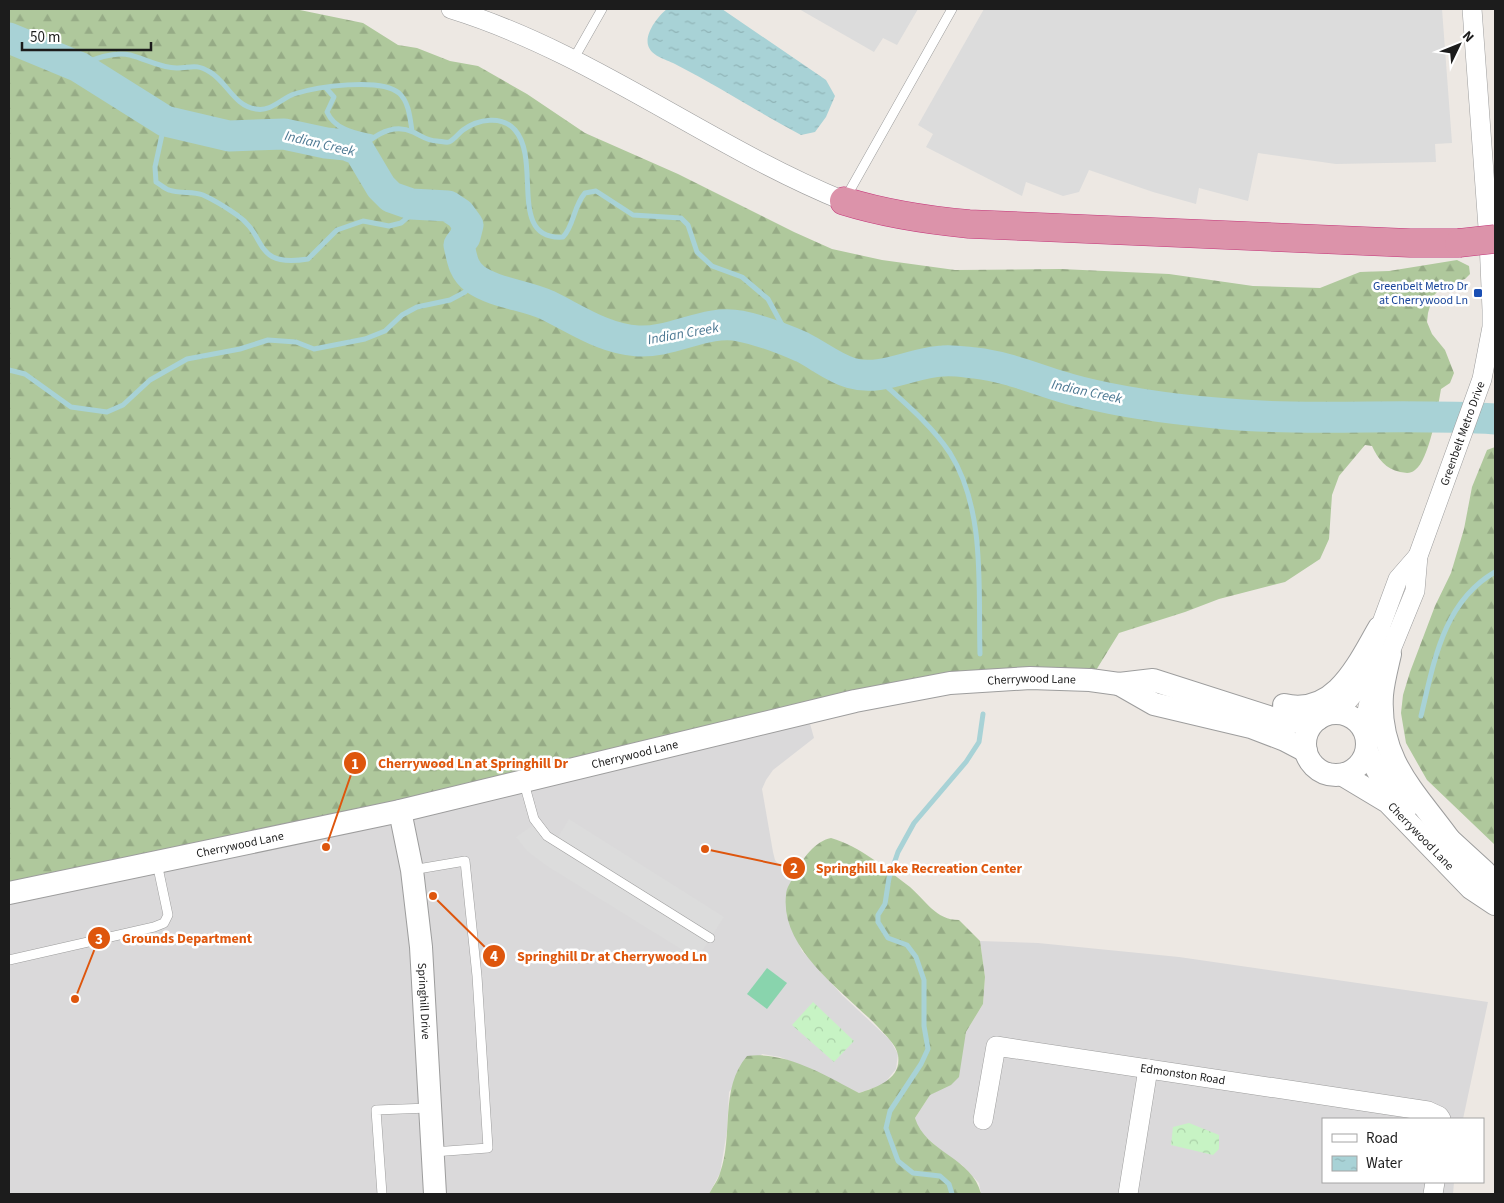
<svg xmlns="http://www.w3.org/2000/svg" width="1504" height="1203" font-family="'Source Sans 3',sans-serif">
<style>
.residential{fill:#dad9da}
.forest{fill:url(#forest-firs)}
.park{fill:url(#park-crowns)}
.pitch{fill:#89d4ad}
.parking{fill:#dcdcdc}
.water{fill:url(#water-ripples)}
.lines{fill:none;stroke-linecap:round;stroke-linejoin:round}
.stream{stroke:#a8d2d6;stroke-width:5}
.river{stroke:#a8d2d6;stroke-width:31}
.service-casing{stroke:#9d9d9d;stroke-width:10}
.minor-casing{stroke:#9d9d9d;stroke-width:20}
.tertiary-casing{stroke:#9d9d9d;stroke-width:24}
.motorway-casing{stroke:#c4367a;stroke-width:29}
.service{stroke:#fff;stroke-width:9}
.minor{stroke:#fff;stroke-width:19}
.tertiary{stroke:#fff;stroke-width:22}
.motorway{stroke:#dc93aa;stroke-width:28}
.motorway-bridge-casing{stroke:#c4367a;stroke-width:29;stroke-linecap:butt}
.motorway-bridge{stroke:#dc93aa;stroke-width:28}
.transit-dot{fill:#1a4fb4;stroke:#fff;stroke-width:2}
.labels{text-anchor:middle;stroke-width:5;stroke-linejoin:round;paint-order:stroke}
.transit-label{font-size:12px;fill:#164399;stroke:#fff;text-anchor:end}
.street-label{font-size:12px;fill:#1c1c1c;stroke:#fff}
.water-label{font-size:14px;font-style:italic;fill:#4d7993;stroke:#fff}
.leader{fill:none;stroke:#de560d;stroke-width:2}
.callout-dot{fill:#de560d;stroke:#fff;stroke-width:2}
.mark-label{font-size:15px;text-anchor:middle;font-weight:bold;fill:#fff}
.callout-label{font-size:14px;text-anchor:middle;font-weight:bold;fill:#de560d;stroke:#fff;stroke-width:5;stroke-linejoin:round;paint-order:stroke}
</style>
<defs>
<pattern id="forest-firs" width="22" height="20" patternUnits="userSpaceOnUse" patternTransform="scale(1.25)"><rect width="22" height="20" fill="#afc89c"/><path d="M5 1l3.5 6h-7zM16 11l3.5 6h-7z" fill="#96ab86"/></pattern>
<pattern id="park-crowns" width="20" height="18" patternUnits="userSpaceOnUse" patternTransform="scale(1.25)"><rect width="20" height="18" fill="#c7f3c4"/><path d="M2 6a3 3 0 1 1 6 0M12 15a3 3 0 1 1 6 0" fill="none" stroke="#aad0a8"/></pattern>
<pattern id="water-ripples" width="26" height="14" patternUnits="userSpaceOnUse" patternTransform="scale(1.25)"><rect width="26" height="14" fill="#a8d2d6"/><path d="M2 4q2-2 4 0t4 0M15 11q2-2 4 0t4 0" fill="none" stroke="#90b4b7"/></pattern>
</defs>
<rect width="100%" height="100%" fill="#ede8e3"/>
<g class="residential">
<path d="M 807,713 L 814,738 L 773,770 L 766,780 L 762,789 L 773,852 L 775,860 L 792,881 L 786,893 L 795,935 L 802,951 L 842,995 L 890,1040 L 898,1054 L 896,1069 L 884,1084 L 859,1093 L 802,1066 L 780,1057 L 762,1054 L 729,1092 L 727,1131 L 720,1173 L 709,1194 L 9,1194 L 9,893 Z"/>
<path d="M 980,941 L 1038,943 L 1179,957 L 1488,1002 L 1463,1119 L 1323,1119 L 1323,1182 L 1454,1182 L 1453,1194 L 981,1194 L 979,1183 L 962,1165 L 946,1155 L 918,1130 L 915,1118 L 930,1095 L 939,1090 L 962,1050 L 966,1032 L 983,1004 L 985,977 Z"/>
</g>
<g class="forest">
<path d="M 9,9 L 295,9 L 363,23 L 398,45 L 417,48 L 450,61 L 478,66 L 527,94 L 585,133 L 678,174 L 794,232 L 832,249 L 882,260 L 955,270 L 1061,269 L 1169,274 L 1253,286 L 1320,288 L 1360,272 L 1389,271 L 1457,260 L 1469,266 L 1470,274 L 1465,279 L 1445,285 L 1433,296 L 1428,313 L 1427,322 L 1432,334 L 1445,350 L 1454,373 L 1450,383 L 1441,389 C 1438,407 1429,461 1415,470 C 1410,474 1406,473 1400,472 C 1386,469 1378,459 1372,446 L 1365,445 L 1339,476 L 1332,495 L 1329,539 L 1320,559 L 1285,582 L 1219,599 L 1185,612 L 1119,633 L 1090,680 L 982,680 L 9,893 Z"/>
<path d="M 1495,447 L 1495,845 L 1427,780 L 1406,743 L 1401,713 L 1403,695 L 1410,672 L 1435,606 L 1451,573 L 1464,529 L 1472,487 L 1487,450 Z"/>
<path d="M 831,838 C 860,846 886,869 910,887 C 926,901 936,920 959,920 L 980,941 L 985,977 L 983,1004 L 966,1032 L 959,1077 L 951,1085 L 930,1095 L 915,1118 C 925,1152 973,1158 981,1194 L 709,1194 C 712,1188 718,1180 720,1173 C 734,1135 719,1089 747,1056 C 786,1051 825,1075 859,1093 C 877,1087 902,1079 898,1055 C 896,1044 885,1035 878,1027 C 845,992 780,950 786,895 C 786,888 792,880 795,874 C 802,859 815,841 831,838 Z"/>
</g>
<g class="park">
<path d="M 813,1002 L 854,1041 L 834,1062 L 792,1025 Z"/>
<path d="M 1189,1123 L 1219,1135 L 1219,1149 L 1213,1155 L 1171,1145 L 1173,1127 Z"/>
</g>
<path class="pitch" d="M 767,968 L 787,983 L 767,1009 L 747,994 Z"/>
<g class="parking">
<path d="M 799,9 L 918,9 L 897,45 L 883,38 L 874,52 Z"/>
<path d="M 984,9 L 1442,9 L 1452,143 L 1435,144 L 1436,162 L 1336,164 L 1258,153 L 1248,201 L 1199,188 L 1196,204 L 1153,192 L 1089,170 L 1079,192 L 1063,196 L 1026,182 L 1022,196 L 926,147 L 933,134 L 918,125 Z"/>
<path d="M 569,819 L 724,917 L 697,959 L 547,866 L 527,851 L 516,837 L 536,823 L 555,842 Z"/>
</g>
<path class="water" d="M 667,9 L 722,9 L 826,80 L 835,96 L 826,117 L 815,132 L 801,135 C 758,112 718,86 675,64 C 665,59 651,56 648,45 C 645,33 658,16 667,9 Z"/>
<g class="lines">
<g class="stream">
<path d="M 79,67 C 92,59 114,51 130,55 C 146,59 160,68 177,68 C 191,68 195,63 210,72 C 227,82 234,106 256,109 C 271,112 282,98 294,94 C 316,87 380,77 399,93 C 409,102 410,118 412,131"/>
<path d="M 326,88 L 334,97 L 327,112 C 335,130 355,133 372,137"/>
<path d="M 165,121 L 155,167 L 156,182 C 160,184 165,189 169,190 C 180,194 193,191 203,195 C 214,200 227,208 237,215 C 268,236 252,268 308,259 L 337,230 L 363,221 L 389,226 L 401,223 L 424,203"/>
<path d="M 359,150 C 373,136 392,122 413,132 C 422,136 427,141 437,141 C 440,141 446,143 449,142 C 454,140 459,133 463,130 C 478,119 502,115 515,130 C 542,161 507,241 563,237 C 574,226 573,207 585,193 L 596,191 L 633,215 L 681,218 L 688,225 L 697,252 L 712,266 L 742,277 L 768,299 L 781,323 L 800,346"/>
<path d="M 9,370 L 25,374 L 71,407 L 107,412 L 123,405 L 150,380 L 187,359 L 240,349 L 268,340 L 296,342 L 314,349 L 365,339 L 385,331 L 402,315 L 417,307 L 450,300 L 465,292 L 475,279"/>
<path d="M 874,375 C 900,399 930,423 950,453 C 986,510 978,590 980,654"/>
<path d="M 1421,716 C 1434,662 1443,602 1495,572"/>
<path d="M 952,1194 L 949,1184 L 940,1176 L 913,1173 L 898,1161 L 886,1128 L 890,1111 L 921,1064 L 928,1049 L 924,1026 L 924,980 L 916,957 L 907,945 L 888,938 L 878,922 L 878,915 L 885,904 L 889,878 L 898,852 L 914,823 L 966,762 L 979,742 L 983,714"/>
</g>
<path class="river" d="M 9,38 L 79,67 L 165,121 L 229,136 L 284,134 L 326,143 L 346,145 L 359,150 L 381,187 L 391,197 L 411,204 L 448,206 L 460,214 L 468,225 L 465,237 L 459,245 C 462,258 463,270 475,279 C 495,293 525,295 547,305 C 576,319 604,339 638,341 C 672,343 707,319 740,326 C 760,330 784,339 802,347 C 818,355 834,368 851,373 C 881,382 913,362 943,361 C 953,360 965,362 975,363 C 1012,367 1046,384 1081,392 C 1125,403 1171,409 1216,413 C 1309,422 1402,413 1495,419"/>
<defs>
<g id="service">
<path d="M 573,60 L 602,9"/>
<path d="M 845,199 L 952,9"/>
<path d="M 524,783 L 534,819 L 547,836 L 710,938"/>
<path d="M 412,870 L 465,861 L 477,976 L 488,1148 L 433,1152"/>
<path d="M 9,960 L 154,927 L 164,923 L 168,915 L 157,863"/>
<path d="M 382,1194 L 376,1110 L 429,1108"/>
</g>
<g id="minor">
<path d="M 451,9 C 591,52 709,146 844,201"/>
<path d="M 1337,713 L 1357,690 L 1398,579 L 1418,556"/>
<path id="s1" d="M 1364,730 L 1368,706 L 1415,591 L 1418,556 L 1482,379 L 1492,327 L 1492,310 L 1489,241 L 1472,9"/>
<path id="s2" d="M 983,1120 L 996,1046 L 1428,1111 L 1439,1116 L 1441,1119"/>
<path d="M 1128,1194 L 1148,1069"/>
<path d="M 1433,1194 L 1435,1182"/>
</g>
<g id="tertiary">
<path d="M 1390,654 C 1387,667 1383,682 1382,695 C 1378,759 1414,791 1449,839"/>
<path d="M 1119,684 L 1154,704 L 1251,727 L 1285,740 L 1306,751"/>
<path d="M 1284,705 C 1335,717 1358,664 1379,628"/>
<circle cx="1336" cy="744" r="31"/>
<path d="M 1367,752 L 1379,773 L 1410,804"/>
<path id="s3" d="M 1343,775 L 1388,802 L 1471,888 L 1495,904"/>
<path id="s4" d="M 400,811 L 412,870 L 421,947 L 435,1194"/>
<path d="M 1438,829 L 1485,872 L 1495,895"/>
<path id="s5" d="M 9,893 L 400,811 L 855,701 L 950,683 L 1030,678 L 1090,680 L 1119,684 L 1153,680 L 1278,720 L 1292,722 L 1318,719"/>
</g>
<path id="motorway" d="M 844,201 C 886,214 926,220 969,224 L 1410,243 L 1459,243"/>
</defs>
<use href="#service" class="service-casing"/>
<use href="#minor" class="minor-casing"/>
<use href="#tertiary" class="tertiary-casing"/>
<use href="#motorway" class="motorway-casing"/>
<use href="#service" class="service"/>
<use href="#minor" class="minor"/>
<use href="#tertiary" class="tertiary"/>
<use href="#motorway" class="motorway"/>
<defs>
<path id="motorway-bridge" d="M 1459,243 L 1495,239"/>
</defs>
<use href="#motorway-bridge" class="motorway-bridge-casing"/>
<use href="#motorway-bridge" class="motorway-bridge"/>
</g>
<rect class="transit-dot" x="1473" y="288" width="10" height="10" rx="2.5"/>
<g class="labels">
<g class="transit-label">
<text x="1468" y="290">Greenbelt Metro Dr<tspan x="1468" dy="14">at Cherrywood Ln</tspan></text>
</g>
<g class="street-label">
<text dy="4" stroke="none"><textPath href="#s1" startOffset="314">Greenbelt Metro Drive</textPath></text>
<text dy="4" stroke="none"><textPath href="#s5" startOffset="1046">Cherrywood Lane</textPath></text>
<text dy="4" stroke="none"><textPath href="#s5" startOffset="641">Cherrywood Lane</textPath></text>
<text dy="4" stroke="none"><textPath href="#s3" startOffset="100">Cherrywood Lane</textPath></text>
<text dy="4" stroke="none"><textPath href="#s5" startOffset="236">Cherrywood Lane</textPath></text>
<text dy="4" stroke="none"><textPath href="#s4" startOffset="192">Springhill Drive</textPath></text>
<text dy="4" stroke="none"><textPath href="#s2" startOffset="264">Edmonston Road</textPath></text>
</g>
<g class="water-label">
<text transform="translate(320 143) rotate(13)" y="5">Indian Creek</text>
<text transform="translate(683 333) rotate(-10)" y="5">Indian Creek</text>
<text transform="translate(1087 391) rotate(12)" y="5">Indian Creek</text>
</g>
</g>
<path class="leader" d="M326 847L355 763M705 849L794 868M75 999L99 938M433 896L494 956"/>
<g class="callout-dot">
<circle cx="326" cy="847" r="5"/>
<circle cx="705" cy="849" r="5"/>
<circle cx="75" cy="999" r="5"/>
<circle cx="433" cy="896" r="5"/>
<circle cx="355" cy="763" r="12"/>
<circle cx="794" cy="868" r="12"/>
<circle cx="99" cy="938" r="12"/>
<circle cx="494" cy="956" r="12"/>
</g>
<g class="mark-label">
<text x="355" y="769">1</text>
<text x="794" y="873">2</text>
<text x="99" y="944">3</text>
<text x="494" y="961">4</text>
</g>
<g class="callout-label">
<text x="473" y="768">Cherrywood Ln at Springhill Dr</text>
<text x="919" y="873">Springhill Lake Recreation Center</text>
<text x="187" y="943">Grounds Department</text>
<text x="612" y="961">Springhill Dr at Cherrywood Ln</text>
</g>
<rect width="1504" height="1203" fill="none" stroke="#1c1c1c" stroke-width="20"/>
<rect x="1322" y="1118" width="162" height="65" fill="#ffffff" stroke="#a4a4a4"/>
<rect x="1332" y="1134" width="25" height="8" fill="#ffffff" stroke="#a4a4a4"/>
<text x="1366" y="1143" font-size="15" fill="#1c1c1c">Road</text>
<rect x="1332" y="1156" width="25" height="15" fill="url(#water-ripples)" stroke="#a4a4a4"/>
<text x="1366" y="1168" font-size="15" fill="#1c1c1c">Water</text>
<g transform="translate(1459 45) rotate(47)" stroke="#ffffff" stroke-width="4" paint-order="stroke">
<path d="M0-4L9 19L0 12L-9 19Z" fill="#1c1c1c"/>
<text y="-8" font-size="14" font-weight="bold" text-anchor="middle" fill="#1c1c1c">N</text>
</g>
<path d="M22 42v8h129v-8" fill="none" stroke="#1c1c1c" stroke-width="2.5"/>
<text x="30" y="42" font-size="15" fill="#1c1c1c" stroke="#ffffff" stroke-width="4" paint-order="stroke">50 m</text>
</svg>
